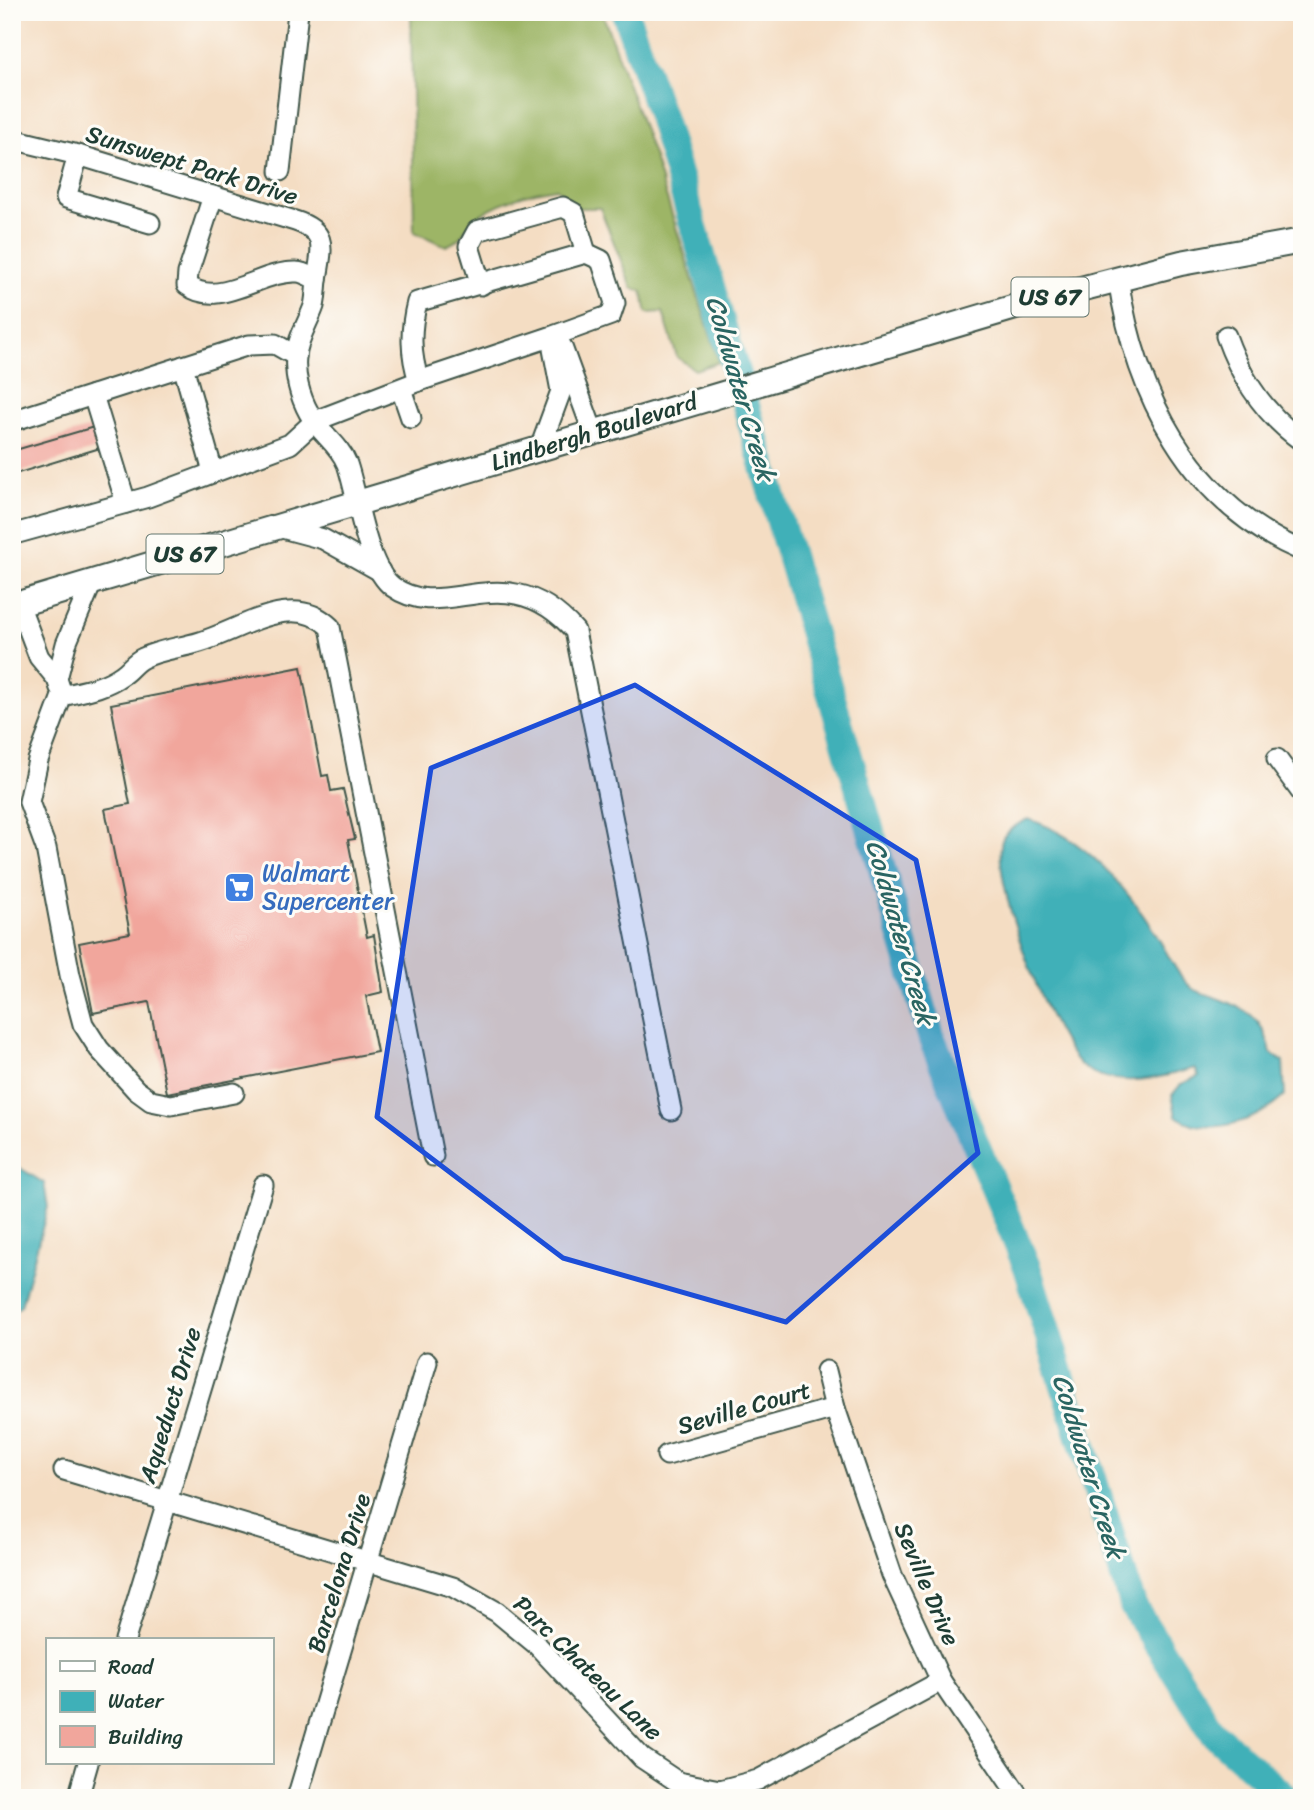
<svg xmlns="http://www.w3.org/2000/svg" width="1314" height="1810" font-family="Sriracha,sans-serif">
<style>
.forest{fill:#9db566;stroke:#5e794d;stroke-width:2}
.water{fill:#3fb0b8;stroke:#2f7676;stroke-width:2}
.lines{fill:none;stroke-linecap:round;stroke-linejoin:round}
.river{stroke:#3fb0b8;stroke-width:28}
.building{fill:#f1a69c}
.minor-casing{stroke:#3f5549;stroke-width:23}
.major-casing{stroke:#3f5549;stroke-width:28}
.minor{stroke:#fff;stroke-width:19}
.major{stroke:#fff;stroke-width:24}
.marked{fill:#1d4ed8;fill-opacity:0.2;stroke:#1d4ed8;stroke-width:5;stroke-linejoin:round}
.labels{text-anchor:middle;stroke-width:6;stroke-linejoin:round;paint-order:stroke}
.shield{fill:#fdfcf7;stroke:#62766e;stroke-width:2}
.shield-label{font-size:23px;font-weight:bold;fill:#1f3d34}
.street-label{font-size:24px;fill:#1f3d34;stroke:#fdfcf7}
.shop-label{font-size:24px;fill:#366cbe;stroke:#fdfcf7;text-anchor:start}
.water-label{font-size:26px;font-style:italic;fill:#2a6562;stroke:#fdfcf7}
</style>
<rect width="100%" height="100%" fill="#fdfcf7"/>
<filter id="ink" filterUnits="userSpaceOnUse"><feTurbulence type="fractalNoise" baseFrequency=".0143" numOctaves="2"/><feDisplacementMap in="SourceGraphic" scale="14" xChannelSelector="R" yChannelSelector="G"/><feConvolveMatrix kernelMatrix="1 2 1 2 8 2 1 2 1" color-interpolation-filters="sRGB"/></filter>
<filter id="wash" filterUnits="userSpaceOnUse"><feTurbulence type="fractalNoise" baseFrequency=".00686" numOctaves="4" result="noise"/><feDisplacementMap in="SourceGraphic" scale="28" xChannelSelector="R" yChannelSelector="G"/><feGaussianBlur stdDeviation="1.57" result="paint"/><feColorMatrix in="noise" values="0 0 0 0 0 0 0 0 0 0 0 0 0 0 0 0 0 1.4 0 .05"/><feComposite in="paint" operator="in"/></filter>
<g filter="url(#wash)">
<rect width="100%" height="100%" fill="#f4ddc3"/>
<path class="forest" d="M 411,12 L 602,12 L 653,155 L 719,362 L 695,370 L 677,357 L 663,312 L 647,313 L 642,291 L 632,288 L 600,208 L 575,208 L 557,188 C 533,191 492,203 474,220 C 461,232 466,237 446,246 L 414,232 Z"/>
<g class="water">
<path d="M 1028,819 C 1085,837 1126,887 1157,936 C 1167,952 1178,977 1193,989 C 1199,993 1208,994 1214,997 C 1246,1009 1263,1016 1271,1053 L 1283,1062 L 1285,1095 C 1261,1120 1208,1139 1176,1116 L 1172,1095 L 1181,1084 L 1199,1076 L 1195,1068 C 1162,1078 1118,1089 1086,1069 C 1053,1049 987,872 1003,838 C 1008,828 1019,824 1028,819 Z"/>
<path d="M 12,1163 L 44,1183 L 48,1207 L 21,1306 L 12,1313 Z"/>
</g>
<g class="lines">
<path class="river" d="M 625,12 L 661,116 L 932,1039 L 1027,1267 L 1133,1606 L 1214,1734 L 1286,1798"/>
</g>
<g id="blocks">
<g class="building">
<path d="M 94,427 L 100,448 L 12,475 L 12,451 Z"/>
<path d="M 301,667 L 322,776 L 328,775 L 331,791 L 343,789 L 355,839 L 348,840 L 367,937 L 374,935 L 383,992 L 366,996 L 377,1052 L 167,1093 L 149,1002 L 93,1013 L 79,943 L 130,933 L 105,809 L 130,804 L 111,704 Z"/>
</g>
</g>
</g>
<g filter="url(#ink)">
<use href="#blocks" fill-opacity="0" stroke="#3f5549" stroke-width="2"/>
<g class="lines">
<defs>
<g id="minor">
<path d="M 12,139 L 78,155 L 295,221 C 330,232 321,250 317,280 C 316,289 316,298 314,306 C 308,323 297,339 296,357 C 294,375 300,397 309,413 C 318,432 339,443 347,464 C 358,495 366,568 393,587 C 446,625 506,552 575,631 L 671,1110"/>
<path d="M 78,155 L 66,198 L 150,223"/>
<path d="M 280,171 L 298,12"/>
<path d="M 213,196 L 188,273 L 187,285 C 219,310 261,270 297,272 C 303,272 311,277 317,280"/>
<path d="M 1118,278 C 1135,393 1189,503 1302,551"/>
<path d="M 481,285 L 469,246 L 477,231 L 563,207 L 574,213 L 586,253"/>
<path d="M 553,336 L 611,315 L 615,303 L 601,260 L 586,253 L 417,302 C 410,330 410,354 419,381 L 553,336 L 562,347 L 593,432"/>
<path d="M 1226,336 C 1241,378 1265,415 1302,441"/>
<path d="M 183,366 L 213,472"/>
<path d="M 401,389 L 411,418"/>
<path d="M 93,395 L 126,503"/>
<path d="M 12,421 L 249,345 L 275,344 L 296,356"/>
<path d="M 540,448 L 561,391 L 553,349"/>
<path d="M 278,527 L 323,539 L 380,571"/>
<path d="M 18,533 L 148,497 L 290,444 L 315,421 L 419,381"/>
<path d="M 19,604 L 39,657 L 57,679 L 60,688"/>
<path d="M 57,679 L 66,644 L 92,582"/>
<path d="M 1277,759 L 1302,793"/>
<path d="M 234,1093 L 171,1105 L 151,1101 L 136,1090 L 99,1049 L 83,1024 L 70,975 L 46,848 L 29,802 L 38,760 L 62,696 C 83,691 104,688 122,675 C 130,670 134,662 143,658 C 161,649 181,648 200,642 C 241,630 293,590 330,627 L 433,1156"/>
<path d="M 826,1371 L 835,1408 L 892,1575 L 941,1681 L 1020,1798"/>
<path d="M 667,1455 L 835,1408"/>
<path d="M 64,1470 L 453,1587 L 497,1612 L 537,1645 L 642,1758 L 678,1782 L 720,1790 L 758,1780 L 941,1681"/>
<path d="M 125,1640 L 263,1185"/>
<path d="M 78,1798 L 88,1763"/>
<path d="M 297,1798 L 427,1362"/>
</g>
<path id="major" d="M 12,606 L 1042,299 L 1181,263 L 1302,241"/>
</defs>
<use href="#minor" class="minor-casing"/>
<use href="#major" class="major-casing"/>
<use href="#minor" class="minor"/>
<use href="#major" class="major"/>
</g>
</g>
<path class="marked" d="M 635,685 L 916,860 L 978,1153 L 786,1322 L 563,1258 L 377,1117 L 431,768 Z"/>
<defs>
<symbol id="supermarket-square" viewBox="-11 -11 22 22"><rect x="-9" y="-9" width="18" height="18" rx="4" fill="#3f7fe0" stroke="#fdfcf7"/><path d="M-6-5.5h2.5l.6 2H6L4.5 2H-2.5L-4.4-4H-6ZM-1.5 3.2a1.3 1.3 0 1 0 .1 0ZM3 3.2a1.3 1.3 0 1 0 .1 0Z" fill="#fff"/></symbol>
</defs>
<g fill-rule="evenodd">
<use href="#supermarket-square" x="222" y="870" width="35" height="35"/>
</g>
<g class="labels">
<g class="shield">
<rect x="1011.5" y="277.5" width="77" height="39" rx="5"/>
<rect x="146.5" y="534.5" width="77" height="39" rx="5"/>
</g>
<g class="shield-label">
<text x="1050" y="305">US 67</text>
<text x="185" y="562">US 67</text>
</g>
<g class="street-label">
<text transform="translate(192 165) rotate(17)" y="8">Sunswept Park Drive</text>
<text transform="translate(594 432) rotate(-17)" y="8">Lindbergh Boulevard</text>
<text transform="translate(170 1405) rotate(-73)" y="8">Aqueduct Drive</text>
<text transform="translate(744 1408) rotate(-16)" y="8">Seville Court</text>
<text transform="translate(339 1573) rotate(-73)" y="8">Barcelona Drive</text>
<text transform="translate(927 1584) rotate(67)" y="8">Seville Drive</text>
<text transform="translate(588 1668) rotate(44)" y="8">Parc Chateau Lane</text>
</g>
<g class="shop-label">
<text x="262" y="881">Walmart<tspan x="262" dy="28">Supercenter</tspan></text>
</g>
<g class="water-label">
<text transform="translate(741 388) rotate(74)" y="9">Coldwater Creek</text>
<text transform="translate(901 932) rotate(74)" y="9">Coldwater Creek</text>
<text transform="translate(1089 1466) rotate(73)" y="9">Coldwater Creek</text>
</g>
</g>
<rect width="1314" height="1810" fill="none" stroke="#fdfcf7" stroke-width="42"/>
<rect x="46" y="1638" width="228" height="126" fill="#fdfcf7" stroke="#a4b0a9" stroke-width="2"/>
<rect x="60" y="1661" width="35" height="10" fill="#ffffff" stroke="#a4b0a9" stroke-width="2"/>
<text x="108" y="1674" font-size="21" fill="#1f3d34">Road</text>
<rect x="60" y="1691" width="35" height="21" fill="#3fb0b8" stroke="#a4b0a9" stroke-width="2"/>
<text x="108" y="1708" font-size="21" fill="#1f3d34">Water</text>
<rect x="60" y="1726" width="35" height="21" fill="#f1a69c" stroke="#a4b0a9" stroke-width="2"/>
<text x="108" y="1744" font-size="21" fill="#1f3d34">Building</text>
</svg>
